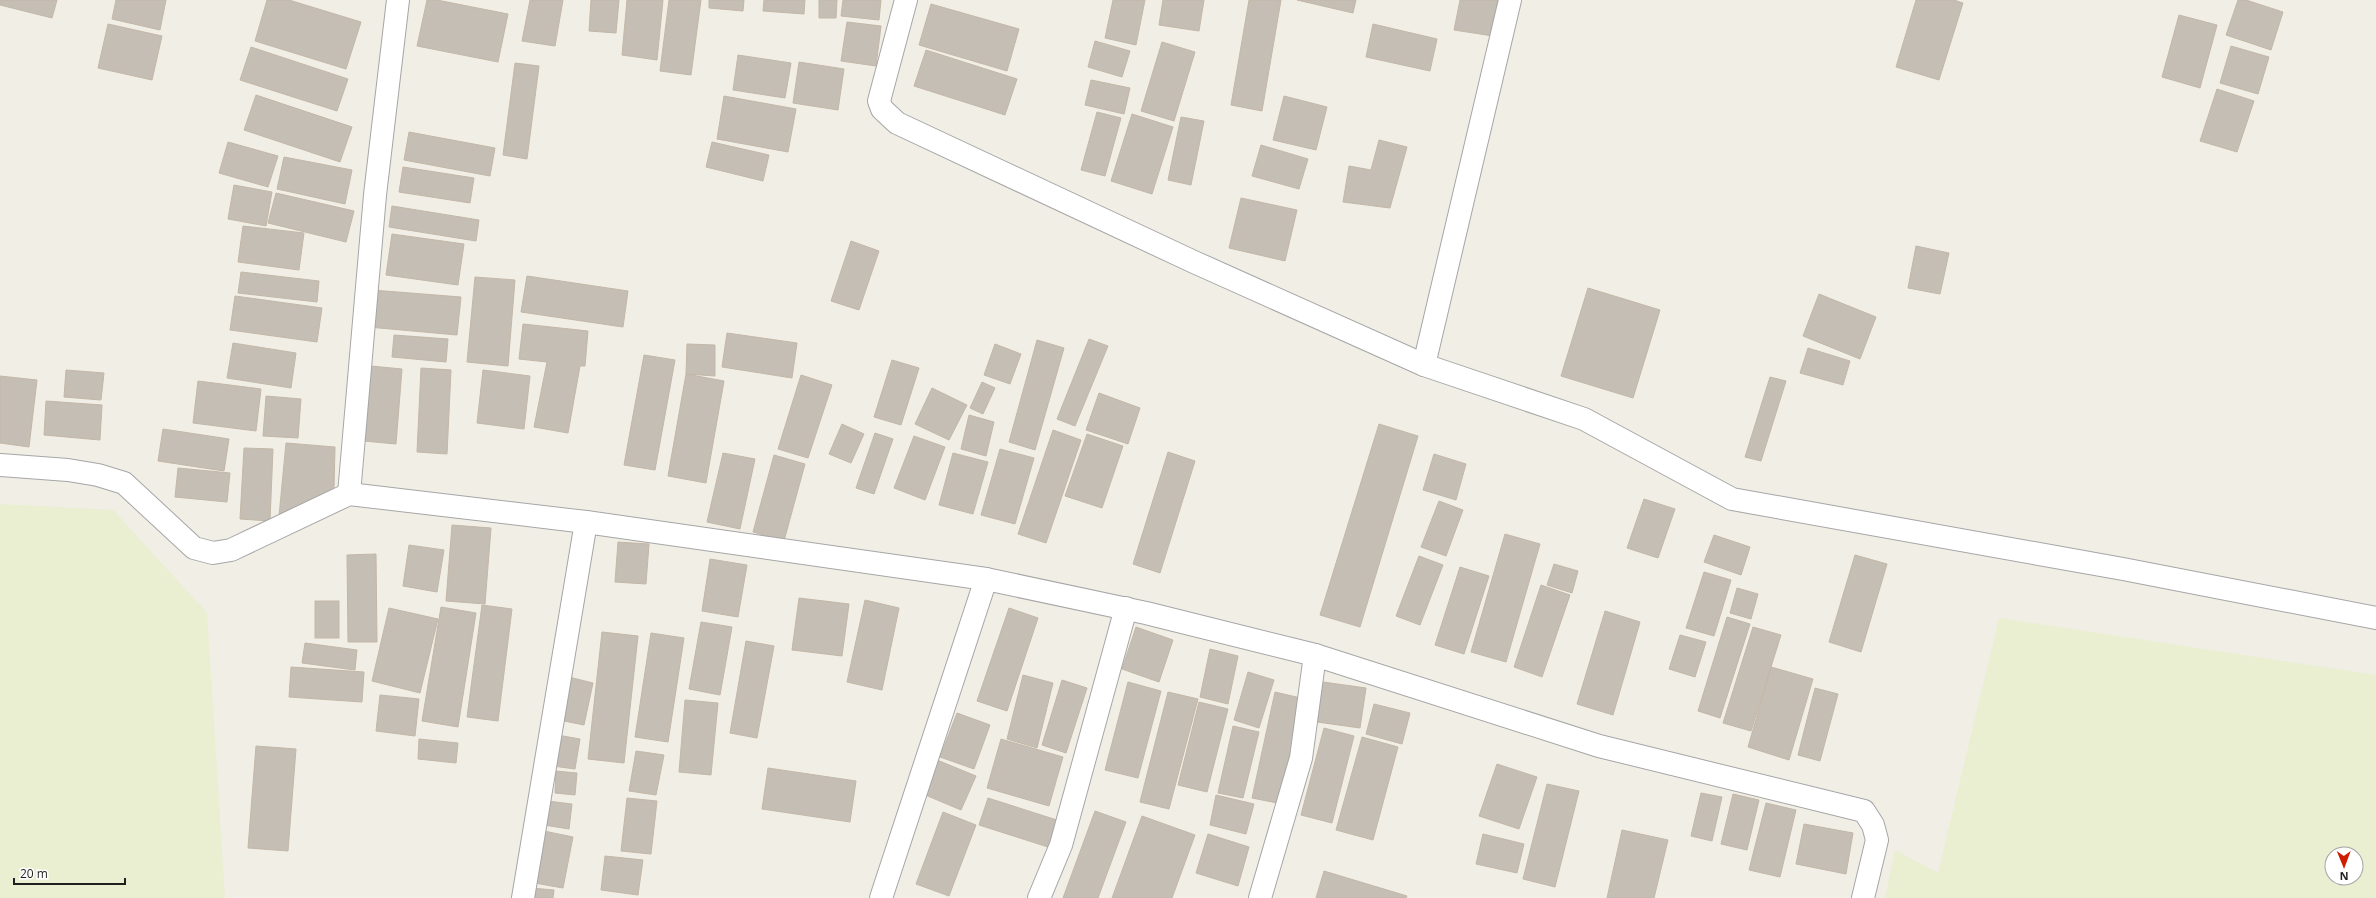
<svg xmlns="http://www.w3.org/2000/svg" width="2376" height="898" font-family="'Open Sans',sans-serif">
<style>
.farmland{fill:#e9efd0;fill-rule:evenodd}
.building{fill:#c5beb4;stroke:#c3b7a7}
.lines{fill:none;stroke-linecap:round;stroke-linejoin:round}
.minor-casing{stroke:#a6a6a6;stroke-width:24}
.minor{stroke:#fff;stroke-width:22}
</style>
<rect width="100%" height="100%" fill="#f0eee5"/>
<g class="farmland">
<path d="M 0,504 L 113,510 L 207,613 L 225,898 L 0,898 Z"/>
<path d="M 1999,618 L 2376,675 L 2376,898 L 1885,898 L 1895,850 L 1938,873 ZM 2332,854 L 2356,854 L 2356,878 L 2332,878 Z"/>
</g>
<g class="building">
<path d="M 0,0 L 57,0 L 52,18 L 0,5 Z"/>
<path d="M 116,0 L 166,0 L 160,30 L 112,19 Z"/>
<path d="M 267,0 L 289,0 L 361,22 L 346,69 L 255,41 Z"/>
<path d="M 427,0 L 437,0 L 508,14 L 498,62 L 417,46 Z"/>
<path d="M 530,0 L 563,0 L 555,46 L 522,41 Z"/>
<path d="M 591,0 L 619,0 L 616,33 L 589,31 Z"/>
<path d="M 627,0 L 663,0 L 657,60 L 622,55 Z"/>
<path d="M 669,0 L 701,0 L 691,75 L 660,71 Z"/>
<path d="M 709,0 L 744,0 L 743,11 L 709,8 Z"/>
<path d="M 764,0 L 805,0 L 804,14 L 763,11 Z"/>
<path d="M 819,0 L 837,0 L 836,18 L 819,18 Z"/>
<path d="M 843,0 L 881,0 L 879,20 L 841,16 Z"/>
<path d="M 1113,0 L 1145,0 L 1136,45 L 1105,38 Z"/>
<path d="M 1163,0 L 1204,0 L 1199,31 L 1159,25 Z"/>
<path d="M 1249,0 L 1281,0 L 1262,111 L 1231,105 Z"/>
<path d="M 1297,0 L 1356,0 L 1353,13 Z"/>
<path d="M 1460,0 L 1499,0 L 1493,36 L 1454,30 Z"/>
<path d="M 1916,0 L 1954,0 L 1963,3 L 1939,80 L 1896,67 Z"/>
<path d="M 2238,0 L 2246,0 L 2283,12 L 2271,50 L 2226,35 Z"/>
<path d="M 931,4 L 1019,29 L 1007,71 L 919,45 Z"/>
<path d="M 2179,15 L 2217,25 L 2200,88 L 2162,77 Z"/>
<path d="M 847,22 L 881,26 L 876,66 L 841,61 Z"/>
<path d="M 108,24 L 162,36 L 152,80 L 98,68 Z"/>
<path d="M 1373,24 L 1437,39 L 1430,71 L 1366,57 Z"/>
<path d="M 1095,41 L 1130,51 L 1122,77 L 1088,67 Z"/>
<path d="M 1162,42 L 1195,52 L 1174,121 L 1141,111 Z"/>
<path d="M 2231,46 L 2269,57 L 2258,94 L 2220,83 Z"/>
<path d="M 251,47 L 348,79 L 337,111 L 240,80 Z"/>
<path d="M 926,50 L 1017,79 L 1005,115 L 914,86 Z"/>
<path d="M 738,55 L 791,63 L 785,98 L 733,90 Z"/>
<path d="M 799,62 L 844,69 L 838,110 L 793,103 Z"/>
<path d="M 515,63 L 539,66 L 527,159 L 503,155 Z"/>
<path d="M 1091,80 L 1130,88 L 1124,114 L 1085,105 Z"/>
<path d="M 2217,89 L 2254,101 L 2237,152 L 2200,141 Z"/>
<path d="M 256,95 L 352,127 L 340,162 L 244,130 Z"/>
<path d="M 724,96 L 796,109 L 788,152 L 717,139 Z"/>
<path d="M 1284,96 L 1327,107 L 1316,150 L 1273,140 Z"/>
<path d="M 1097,112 L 1121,118 L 1105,176 L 1081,170 Z"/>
<path d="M 1132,114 L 1173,127 L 1152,194 L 1111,181 Z"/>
<path d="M 1181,117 L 1204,121 L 1191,185 L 1168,180 Z"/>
<path d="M 409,132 L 495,148 L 490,176 L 404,160 Z"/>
<path d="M 1379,140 L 1407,147 L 1390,208 L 1343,202 L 1349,166 L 1371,170 Z"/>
<path d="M 228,142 L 278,156 L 268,187 L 219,173 Z"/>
<path d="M 712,142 L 769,155 L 763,181 L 706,167 Z"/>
<path d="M 1261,145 L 1308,159 L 1299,189 L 1252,176 Z"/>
<path d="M 284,157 L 352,170 L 345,204 L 277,189 Z"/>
<path d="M 403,167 L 474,178 L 470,203 L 399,192 Z"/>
<path d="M 234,185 L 272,192 L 266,226 L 228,219 Z"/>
<path d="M 276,193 L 354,211 L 346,242 L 268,223 Z"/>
<path d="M 1241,198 L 1297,210 L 1285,261 L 1229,248 Z"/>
<path d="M 392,206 L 479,220 L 476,241 L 389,227 Z"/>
<path d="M 243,226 L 304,233 L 299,270 L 238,262 Z"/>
<path d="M 392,234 L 464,244 L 458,285 L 386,275 Z"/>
<path d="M 851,241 L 879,251 L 859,310 L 831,301 Z"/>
<path d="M 1916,246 L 1949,253 L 1940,294 L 1908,288 Z"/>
<path d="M 241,272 L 319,281 L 317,302 L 238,293 Z"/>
<path d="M 527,276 L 628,291 L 623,327 L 521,312 Z"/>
<path d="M 475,277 L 515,280 L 508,366 L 467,362 Z"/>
<path d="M 1588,288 L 1660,310 L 1633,398 L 1561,376 Z"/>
<path d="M 372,290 L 461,297 L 457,335 L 368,327 Z"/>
<path d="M 1819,294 L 1876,317 L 1860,359 L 1803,336 Z"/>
<path d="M 235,296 L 322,308 L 317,342 L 230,330 Z"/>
<path d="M 523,324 L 588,331 L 585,366 L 580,366 L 568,433 L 534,427 L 547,362 L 519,359 Z"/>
<path d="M 727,333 L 797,343 L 792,378 L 722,367 Z"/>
<path d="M 394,335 L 448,339 L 446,362 L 392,357 Z"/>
<path d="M 1089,339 L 1108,346 L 1075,426 L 1057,419 Z"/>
<path d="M 1037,340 L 1064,348 L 1035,450 L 1009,442 Z"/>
<path d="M 233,343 L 296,353 L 291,388 L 227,378 Z"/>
<path d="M 687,344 L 715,345 L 715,376 L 686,374 Z"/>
<path d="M 995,344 L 1021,354 L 1010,384 L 984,375 Z"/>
<path d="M 1808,348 L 1850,361 L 1843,385 L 1800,373 Z"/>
<path d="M 644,355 L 675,360 L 655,470 L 624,465 Z"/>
<path d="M 892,360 L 919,368 L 901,425 L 874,417 Z"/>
<path d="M 371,366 L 402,369 L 396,444 L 364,441 Z"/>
<path d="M 421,368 L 451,370 L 447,454 L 417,452 Z"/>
<path d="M 66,370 L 104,373 L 101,400 L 64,397 Z"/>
<path d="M 483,370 L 530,376 L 524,429 L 477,423 Z"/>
<path d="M 686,374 L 724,381 L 706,483 L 668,476 Z"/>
<path d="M 801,375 L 832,385 L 808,458 L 778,449 Z"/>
<path d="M 0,376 L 37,380 L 29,447 L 0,443 Z"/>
<path d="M 1770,377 L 1786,381 L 1761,461 L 1745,457 Z"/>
<path d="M 198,381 L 261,389 L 256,431 L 193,423 Z"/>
<path d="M 982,382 L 995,388 L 983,414 L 970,408 Z"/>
<path d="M 932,388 L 967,405 L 949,440 L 915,424 Z"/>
<path d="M 1099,393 L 1140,408 L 1128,444 L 1086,430 Z"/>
<path d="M 266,396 L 301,399 L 298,438 L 263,436 Z"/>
<path d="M 46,401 L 102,405 L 100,440 L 44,435 Z"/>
<path d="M 969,415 L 994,422 L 986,456 L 961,449 Z"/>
<path d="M 842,424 L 864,434 L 851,463 L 829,454 Z"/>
<path d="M 1379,424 L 1418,436 L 1360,627 L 1320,615 Z"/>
<path d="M 163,429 L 229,439 L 224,471 L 158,461 Z"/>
<path d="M 1053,430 L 1081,440 L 1046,543 L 1018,534 Z"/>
<path d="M 875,433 L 893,439 L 874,494 L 856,488 Z"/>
<path d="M 1087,434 L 1123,446 L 1102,508 L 1065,496 Z"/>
<path d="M 914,436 L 945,447 L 925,500 L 894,488 Z"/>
<path d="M 286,443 L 335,447 L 334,488 L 279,516 Z"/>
<path d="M 244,448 L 273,449 L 270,521 L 240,519 Z"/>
<path d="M 1000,449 L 1034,458 L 1015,524 L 981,515 Z"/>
<path d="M 1168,452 L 1195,461 L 1160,573 L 1133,564 Z"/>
<path d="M 723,453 L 755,459 L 740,529 L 707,522 Z"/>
<path d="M 953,453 L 988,462 L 973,514 L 939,505 Z"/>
<path d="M 1434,454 L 1466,464 L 1456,500 L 1423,490 Z"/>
<path d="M 774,455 L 805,464 L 784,541 L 753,532 Z"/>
<path d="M 178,468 L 230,473 L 227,502 L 175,497 Z"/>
<path d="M 1644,499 L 1675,509 L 1658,558 L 1627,548 Z"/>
<path d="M 1439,501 L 1463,510 L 1446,556 L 1421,547 Z"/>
<path d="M 452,525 L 491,528 L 485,604 L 446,601 Z"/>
<path d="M 1505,534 L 1540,544 L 1506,662 L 1471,652 Z"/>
<path d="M 1714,535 L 1750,547 L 1741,575 L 1704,562 Z"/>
<path d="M 618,542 L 649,544 L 646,584 L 615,582 Z"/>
<path d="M 409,545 L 444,550 L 437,592 L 403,586 Z"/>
<path d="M 376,554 L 377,642 L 348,642 L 347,555 Z"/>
<path d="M 1855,555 L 1887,564 L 1861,652 L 1829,642 Z"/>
<path d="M 1419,556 L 1443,565 L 1420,625 L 1396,616 Z"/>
<path d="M 710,559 L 747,565 L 738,617 L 702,611 Z"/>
<path d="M 1554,564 L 1578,571 L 1572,593 L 1547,585 Z"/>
<path d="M 1460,567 L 1489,576 L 1464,654 L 1435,645 Z"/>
<path d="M 1704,572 L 1731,580 L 1714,636 L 1686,628 Z"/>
<path d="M 1541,585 L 1570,595 L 1542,677 L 1514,667 Z"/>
<path d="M 1737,588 L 1758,594 L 1751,619 L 1730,613 Z"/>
<path d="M 799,598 L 849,604 L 842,656 L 792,650 Z"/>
<path d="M 865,600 L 899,608 L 882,690 L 847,682 Z"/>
<rect x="315" y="601" width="24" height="37"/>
<path d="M 482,605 L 512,609 L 498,721 L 467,717 Z"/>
<path d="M 441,607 L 476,613 L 458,727 L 422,721 Z"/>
<path d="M 389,608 L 438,619 L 420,693 L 372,681 Z"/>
<path d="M 1009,608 L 1038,618 L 1007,711 L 977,701 Z"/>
<path d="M 1605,611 L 1640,622 L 1613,715 L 1577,704 Z"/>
<path d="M 1727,617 L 1750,624 L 1720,718 L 1698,711 Z"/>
<path d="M 701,622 L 732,627 L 720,695 L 689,689 Z"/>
<path d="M 1136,627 L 1173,640 L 1159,682 L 1122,669 Z"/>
<path d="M 1753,627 L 1781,635 L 1751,731 L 1723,723 Z"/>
<path d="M 602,632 L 638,636 L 624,763 L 588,759 Z"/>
<path d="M 651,633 L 684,638 L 668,742 L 635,737 Z"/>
<path d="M 1680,635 L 1706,642 L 1695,677 L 1669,669 Z"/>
<path d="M 746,641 L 774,646 L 757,738 L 730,733 Z"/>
<path d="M 305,643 L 357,650 L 355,670 L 302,663 Z"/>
<path d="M 1210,649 L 1238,656 L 1228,704 L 1200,697 Z"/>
<path d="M 291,667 L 364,672 L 362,702 L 289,697 Z"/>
<path d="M 1771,667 L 1813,679 L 1789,760 L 1748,747 Z"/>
<path d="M 1248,672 L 1274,680 L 1259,728 L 1234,720 Z"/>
<path d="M 1023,675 L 1053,683 L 1037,748 L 1007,739 Z"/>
<path d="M 569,677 L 593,683 L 584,725 L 559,720 Z"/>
<path d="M 1062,680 L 1087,688 L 1066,753 L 1042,745 Z"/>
<path d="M 1128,682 L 1161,691 L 1138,778 L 1105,770 Z"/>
<path d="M 1323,682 L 1366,688 L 1360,728 L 1317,722 Z"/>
<path d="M 1815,688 L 1838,694 L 1820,761 L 1798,755 Z"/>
<path d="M 1168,692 L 1198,699 L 1169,809 L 1140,802 Z"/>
<path d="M 1275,692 L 1305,699 L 1282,804 L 1252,798 Z"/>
<path d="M 380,695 L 419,699 L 415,736 L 376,731 Z"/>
<path d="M 685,700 L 718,703 L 711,775 L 679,772 Z"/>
<path d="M 1199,702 L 1228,709 L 1207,792 L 1178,785 Z"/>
<path d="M 1374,704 L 1410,713 L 1402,744 L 1366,734 Z"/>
<path d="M 957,713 L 990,725 L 974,769 L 940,757 Z"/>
<path d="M 1233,726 L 1259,732 L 1243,798 L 1218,793 Z"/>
<path d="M 1324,728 L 1354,736 L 1332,823 L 1301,815 Z"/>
<path d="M 557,735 L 580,739 L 575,769 L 553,766 Z"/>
<path d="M 1362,737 L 1398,747 L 1373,840 L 1336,830 Z"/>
<path d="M 419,739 L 458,743 L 456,763 L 418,759 Z"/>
<path d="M 1001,739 L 1063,757 L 1049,806 L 987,788 Z"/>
<path d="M 256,746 L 296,749 L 288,851 L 248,848 Z"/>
<path d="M 636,751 L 664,755 L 656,795 L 629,791 Z"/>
<path d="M 937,760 L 976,776 L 961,810 L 923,794 Z"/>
<path d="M 1497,764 L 1537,777 L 1519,829 L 1479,816 Z"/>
<path d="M 768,768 L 856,781 L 850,822 L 762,809 Z"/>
<path d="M 556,771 L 577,773 L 575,795 L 555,793 Z"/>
<path d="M 1547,784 L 1579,791 L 1555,887 L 1523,879 Z"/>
<path d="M 1701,793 L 1722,797 L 1712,841 L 1691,836 Z"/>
<path d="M 1733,794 L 1759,800 L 1747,850 L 1721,844 Z"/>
<path d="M 1216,795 L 1254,804 L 1246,834 L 1210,825 Z"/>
<path d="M 627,798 L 657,801 L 651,854 L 621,851 Z"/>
<path d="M 988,798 L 1060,821 L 1051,848 L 979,825 Z"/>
<path d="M 547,801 L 572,804 L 569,829 L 544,825 Z"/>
<path d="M 1766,803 L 1796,810 L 1780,877 L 1749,870 Z"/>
<path d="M 1095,811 L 1126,822 L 1098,898 L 1063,898 Z"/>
<path d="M 943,812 L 976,825 L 949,896 L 916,884 Z"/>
<path d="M 1142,816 L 1195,835 L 1172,898 L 1112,898 Z"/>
<path d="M 1804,824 L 1853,833 L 1846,874 L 1796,864 Z"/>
<path d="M 539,830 L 573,837 L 563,888 L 529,882 Z"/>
<path d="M 1622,830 L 1668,840 L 1654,898 L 1607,898 Z"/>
<path d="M 1208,834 L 1249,847 L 1238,886 L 1196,873 Z"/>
<path d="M 1483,834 L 1524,844 L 1517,873 L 1476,864 Z"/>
<path d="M 605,856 L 643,860 L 638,895 L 601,890 Z"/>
<path d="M 1324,871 L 1407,896 L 1406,898 L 1316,898 Z"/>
<path d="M 531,888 L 554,890 L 553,898 L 531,898 Z"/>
</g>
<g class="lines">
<defs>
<g id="minor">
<path d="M 906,0 L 879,101 L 882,109 L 897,123 L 1194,262 L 1424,365 L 1584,419 L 1732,499 L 2123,569 L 2376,618"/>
<path d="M 1424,365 L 1510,0"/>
<path d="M 0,465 L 68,470 L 98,475 L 124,483 L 194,548 L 213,553 L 231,550 L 349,494 L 586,522 L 986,579 L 1146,613 L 1315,655 L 1599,746 L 1864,811 L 1873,825 L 1877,840 L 1863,898"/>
<path d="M 349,494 L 375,195 L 398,0"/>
<path d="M 523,898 L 586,522"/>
<path d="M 881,898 L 986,579"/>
<path d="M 1039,898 L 1061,845 L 1126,608"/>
<path d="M 1260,898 L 1301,758 L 1315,655"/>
</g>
</defs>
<use href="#minor" class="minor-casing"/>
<use href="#minor" class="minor"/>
</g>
<g transform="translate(2344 866) rotate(179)"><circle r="19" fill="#ffffff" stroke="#a5a5a5"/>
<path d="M0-3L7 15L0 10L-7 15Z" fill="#cf1e00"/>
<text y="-6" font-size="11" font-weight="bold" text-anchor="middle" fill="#1f1f1f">N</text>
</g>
<path d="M14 878v6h111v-6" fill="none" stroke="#1f1f1f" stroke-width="2"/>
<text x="20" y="878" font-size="12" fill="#1f1f1f" stroke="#ffffff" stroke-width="3" paint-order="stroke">20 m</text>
</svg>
